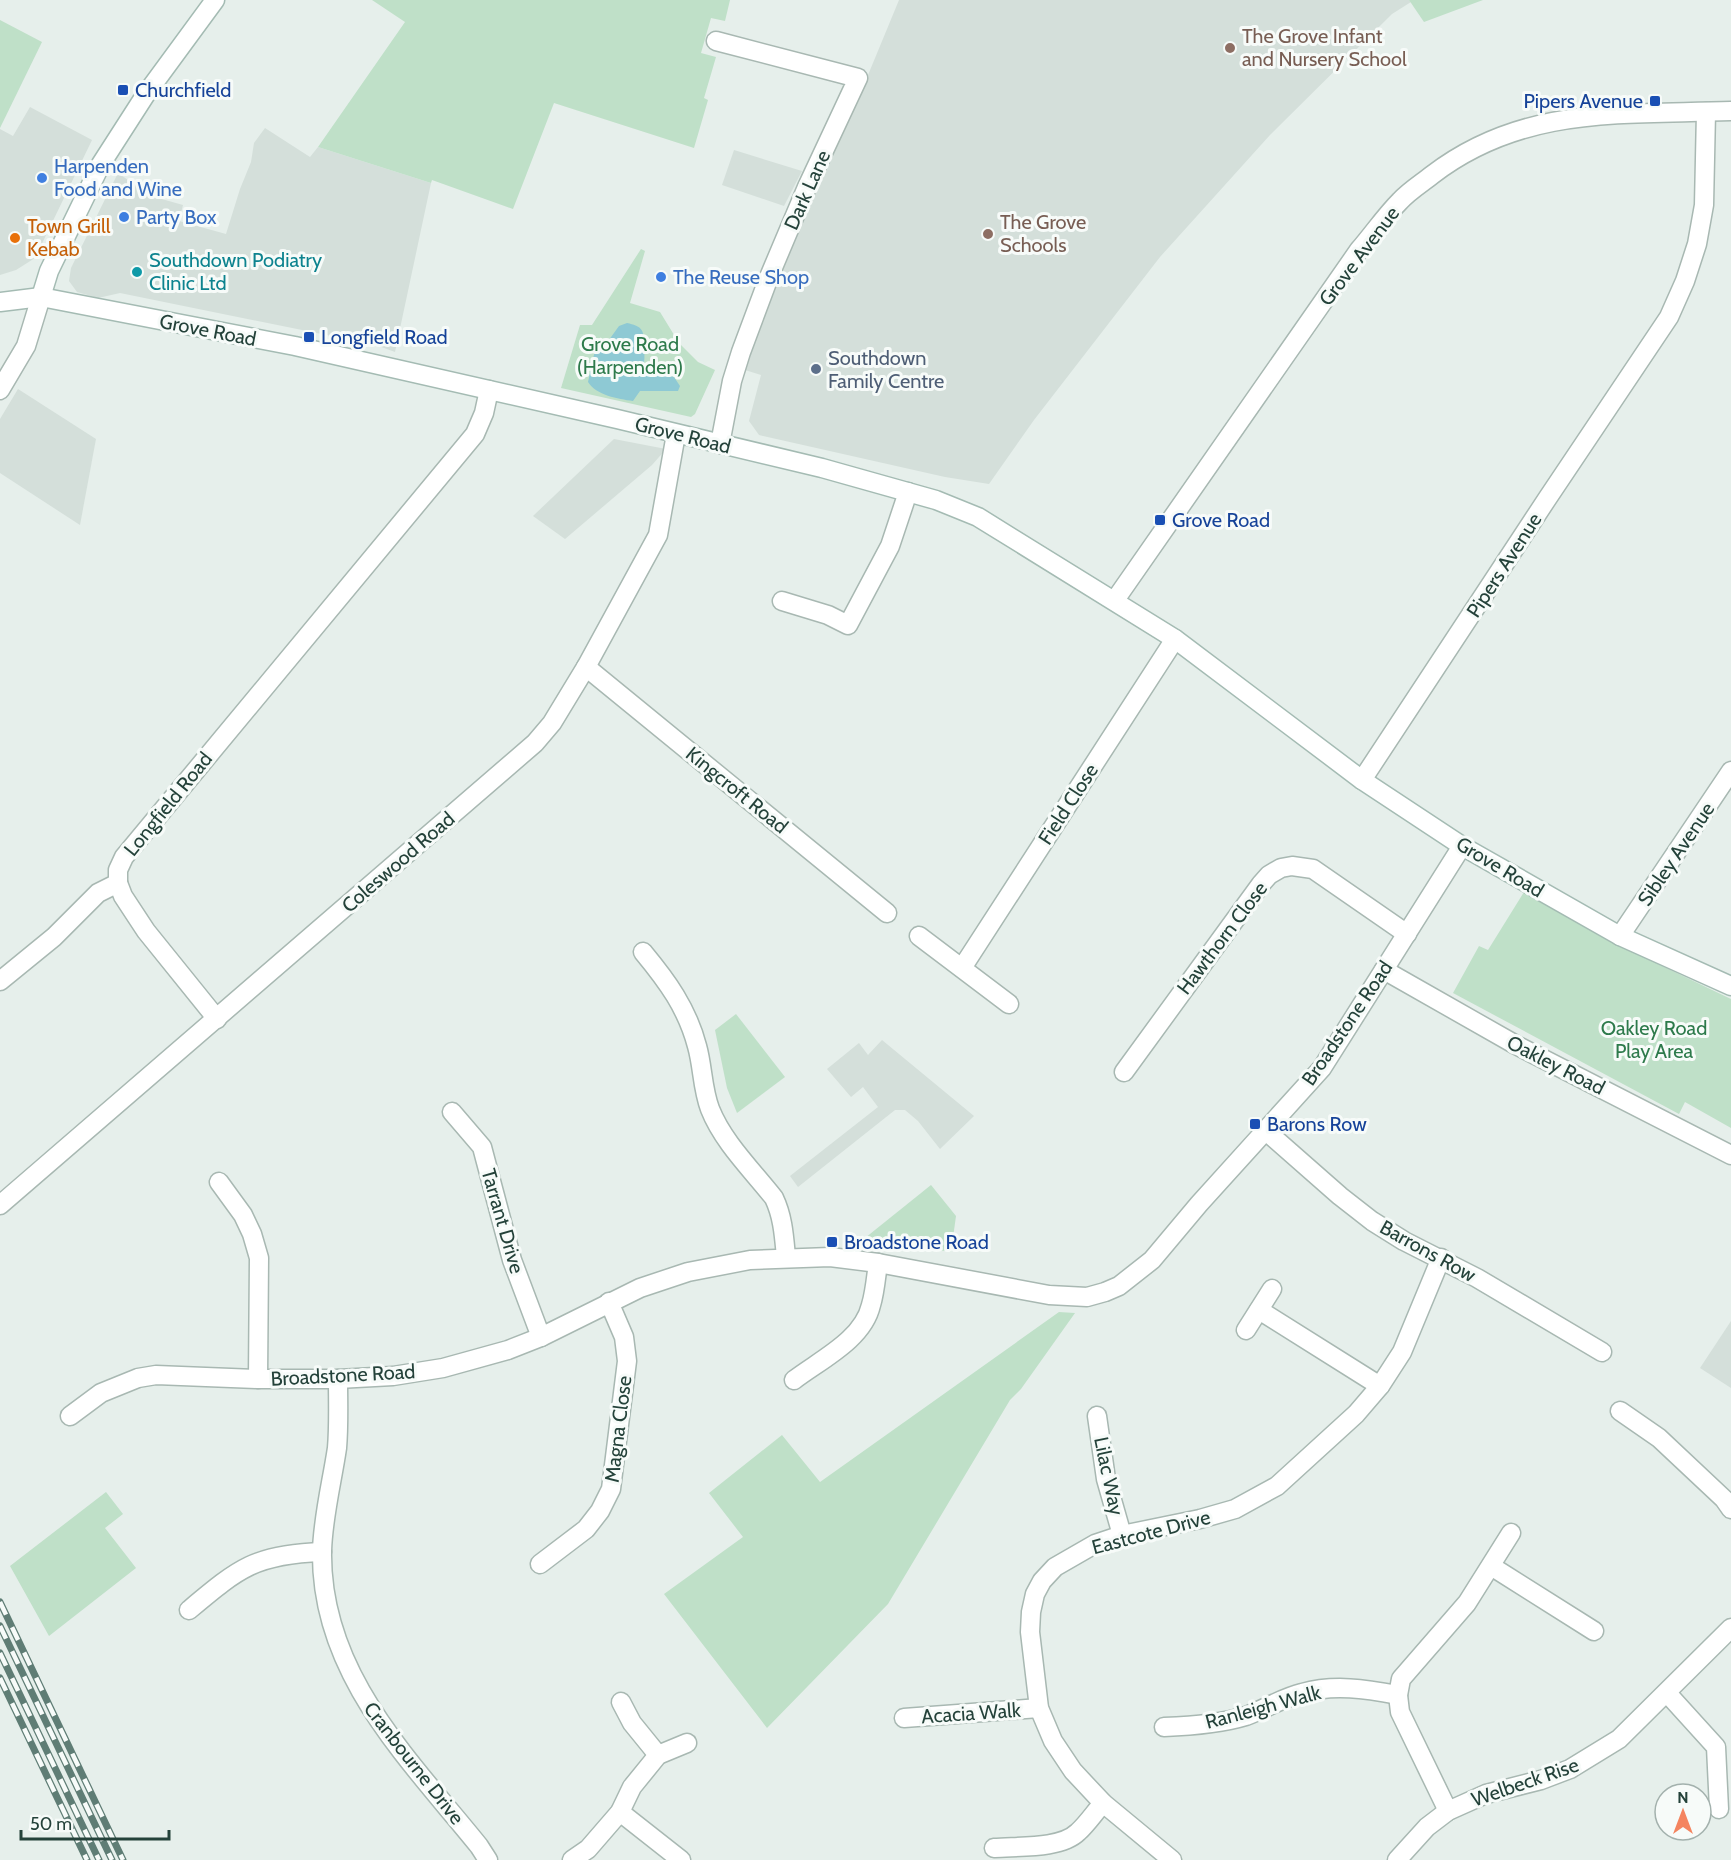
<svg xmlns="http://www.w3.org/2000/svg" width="1731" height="1860" font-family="Cabin,sans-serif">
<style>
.built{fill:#d4dfda}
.green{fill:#bfe0c8}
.water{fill:#8ec9d4}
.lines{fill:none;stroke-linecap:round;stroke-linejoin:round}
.street-casing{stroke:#a8b8b2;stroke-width:21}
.secondary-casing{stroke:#a4bbb3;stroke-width:21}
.street{stroke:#fff;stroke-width:18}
.secondary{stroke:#fff;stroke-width:18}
.rail-casing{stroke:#5f7d75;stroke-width:7}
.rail{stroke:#f7fbf9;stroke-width:4.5;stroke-dasharray:14;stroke-linecap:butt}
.education-dot{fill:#8d6e63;stroke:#f7fbf9;stroke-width:2}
.transit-dot{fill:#1a4fb4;stroke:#f7fbf9;stroke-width:2}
.shop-dot{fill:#3f7fe0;stroke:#f7fbf9;stroke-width:2}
.food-dot{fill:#e8710a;stroke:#f7fbf9;stroke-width:2}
.culture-dot{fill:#0f9aa8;stroke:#f7fbf9;stroke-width:2}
.service-dot{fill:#5c6f8a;stroke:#f7fbf9;stroke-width:2}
.labels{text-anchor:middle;stroke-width:6;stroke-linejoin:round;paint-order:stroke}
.education-label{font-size:20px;fill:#785e54;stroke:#f7fbf9;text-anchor:start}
.transit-label{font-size:20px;fill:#164399;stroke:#f7fbf9;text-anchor:start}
.shop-label{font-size:20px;fill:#366cbe;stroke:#f7fbf9;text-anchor:start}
.street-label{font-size:20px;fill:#24423a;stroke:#f7fbf9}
.food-label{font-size:20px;fill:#c56008;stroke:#f7fbf9;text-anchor:start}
.culture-label{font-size:20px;fill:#0d838f;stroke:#f7fbf9;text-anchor:start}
.park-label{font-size:20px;fill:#2d7a4b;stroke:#f7fbf9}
.service-label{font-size:20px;fill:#4e5e75;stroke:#f7fbf9;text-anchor:start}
</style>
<rect width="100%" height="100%" fill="#e6efeb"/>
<g class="built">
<path d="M 899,0 L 1409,0 L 1411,2 L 1392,14 L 1270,135 L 1160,257 L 1034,420 L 989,484 L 945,477 L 759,435 L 749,421 L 761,375 L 745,370 L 773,285 L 861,92 Z"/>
<path d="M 30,107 L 92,140 L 35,258 L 16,270 L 0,275 L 0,129 L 13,136 Z"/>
<path d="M 265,128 L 310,157 L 318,147 L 431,183 L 395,352 L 376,345 L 120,293 L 98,298 L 77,292 L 69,281 L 71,268 L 118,173 L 151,196 L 183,205 L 179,221 L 226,234 L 240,189 L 251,162 L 254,143 Z"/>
<path d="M 734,150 L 802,171 L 784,206 L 722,185 Z"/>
<path d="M 18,389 L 96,439 L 80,525 L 0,473 L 0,419 Z"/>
<path d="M 614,439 L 666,449 L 652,465 L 565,539 L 533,516 Z"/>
<path d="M 882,1040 L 974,1116 L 940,1149 L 918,1121 L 905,1110 L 895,1110 L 798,1187 L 790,1176 L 878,1107 L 863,1087 L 851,1097 L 827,1069 L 859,1043 L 868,1055 Z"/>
<path d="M 1731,1321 L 1731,1388 L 1700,1368 Z"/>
</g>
<g class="green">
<path d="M 372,0 L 730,0 L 725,21 L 711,18 L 701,53 L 716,57 L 704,98 L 708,100 L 694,148 L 554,103 L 513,209 L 432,180 L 431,183 L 318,147 L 405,22 Z"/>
<path d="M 1409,0 L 1483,0 L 1424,22 Z"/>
<path d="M 0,20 L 42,42 L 0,128 Z"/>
<path d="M 641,249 L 645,251 L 630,303 L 660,312 L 679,343 L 698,362 L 715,370 L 695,414 L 691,417 L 561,388 L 580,325 L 592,325 Z"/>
<path d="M 1524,892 L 1637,954 L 1731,999 L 1731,1128 L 1685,1102 L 1679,1114 L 1453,993 L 1479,946 L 1488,950 Z"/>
<path d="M 736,1014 L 785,1077 L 737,1113 L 727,1088 L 715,1030 Z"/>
<path d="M 931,1185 L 956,1216 L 951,1252 L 865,1238 Z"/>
<path d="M 1059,1312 L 1075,1313 L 1021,1389 L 1010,1400 L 888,1604 L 767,1728 L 664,1594 L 743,1537 L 709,1493 L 782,1435 L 820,1482 Z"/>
<path d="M 106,1492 L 123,1514 L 105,1528 L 136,1568 L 49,1636 L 10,1566 Z"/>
</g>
<path class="water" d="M 627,323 C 641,326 644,329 644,343 C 644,350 645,356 644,363 L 646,368 L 674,377 L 680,386 L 678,391 L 640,391 L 633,401 C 618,399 596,395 588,382 L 595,350 L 599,346 L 606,344 L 619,326 Z"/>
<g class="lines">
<defs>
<g id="street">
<path d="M 716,41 L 858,78 L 807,187 L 769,277 L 741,352 L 732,381 L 720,444"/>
<path d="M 0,390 L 26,346 L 41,297"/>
<path d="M 1115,600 L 1359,250 C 1373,234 1385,216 1400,201 C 1409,191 1422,183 1432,175 C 1523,105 1623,115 1731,111"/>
<path d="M 782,601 L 828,615 L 848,625 L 890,546 L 908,492"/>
<path d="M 586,667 L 887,913"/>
<path d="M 1362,780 L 1547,499 L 1669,317 L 1685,281 L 1697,244 L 1704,205 L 1706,112"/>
<path d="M 118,883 L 123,896 L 146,931 L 217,1019"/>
<path d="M 919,936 L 1009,1004"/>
<path d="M 1620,936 L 1731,771"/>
<path d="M 643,952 C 667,981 687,1008 697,1046 C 703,1067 702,1088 710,1109 C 723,1142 752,1170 774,1198 C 783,1217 784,1236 786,1257"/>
<path d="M 962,968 L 1175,639"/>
<path d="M 1384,970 L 1516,1045 L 1731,1155"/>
<path d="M 0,981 L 54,937 L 98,893 L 118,883 L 118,870 L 124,857 L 475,434 L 484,413 L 489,390"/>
<path d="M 1124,1072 L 1261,884 L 1269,875 L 1281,868 L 1292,866 L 1313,869 L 1407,934"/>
<path d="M 452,1112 L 482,1147 L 512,1260 L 541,1337"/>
<path d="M 1266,1131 L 1340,1196 L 1372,1221 L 1404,1241 L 1477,1278 L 1602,1352"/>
<path d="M 219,1182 L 243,1215 L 252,1234 L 259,1258 L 258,1379"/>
<path d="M 0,1205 L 535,743 L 552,723 L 586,667 L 658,535 L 676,434"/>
<path d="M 1259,1310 L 1380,1386"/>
<path d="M 1246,1330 L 1272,1289"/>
<path d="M 338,1379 C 338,1402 339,1425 337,1448 C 332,1482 323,1516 322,1551 C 320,1673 408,1758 479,1846 L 488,1860"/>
<path d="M 794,1380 C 820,1360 863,1340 871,1305 C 875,1292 876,1277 878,1263"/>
<path d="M 1620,1411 L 1659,1438 L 1724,1499 L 1731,1509"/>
<path d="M 70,1416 L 101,1393 L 138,1378 L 156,1375 L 258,1379 L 338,1379 L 393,1376 L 443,1368 L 508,1350 L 541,1337 L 640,1288 L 688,1272 L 750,1260 L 830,1257 L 878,1263 L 1049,1295 L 1087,1297 L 1105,1292 L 1119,1286 L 1152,1260 L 1199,1204 L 1322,1068 L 1462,846"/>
<path d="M 1097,1416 L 1106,1479 L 1122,1535"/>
<path d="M 540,1564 L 586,1529 L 600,1511 L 611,1489 L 627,1361 L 624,1337 L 609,1302"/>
<path d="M 1491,1566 L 1594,1631"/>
<path d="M 189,1610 C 238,1569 255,1554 322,1552"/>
<path d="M 1667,1693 L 1716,1747 L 1719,1809"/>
<path d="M 621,1702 L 632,1723 L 658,1755"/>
<path d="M 904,1718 L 1039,1708"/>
<path d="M 1164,1727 C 1191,1726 1220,1724 1246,1716 C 1265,1709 1282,1698 1302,1693 C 1334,1684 1366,1689 1398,1695"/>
<path d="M 1448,1811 L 1400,1712 L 1398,1695 L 1401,1679 L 1467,1603 L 1511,1533"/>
<path d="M 620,1812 L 681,1860"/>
<path d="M 994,1848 C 1018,1846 1061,1849 1078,1832 C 1087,1824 1095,1812 1103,1803"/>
<path d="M 572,1860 L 588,1849 L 620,1812 L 632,1787 L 658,1755 L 687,1743"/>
<path d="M 1172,1860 L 1103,1803 L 1073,1771 L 1053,1741 L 1039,1708 L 1030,1632 L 1031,1612 L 1035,1594 L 1042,1581 L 1055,1567 L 1095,1544 L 1122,1535 L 1200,1519 L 1235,1509 L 1277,1486 L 1356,1414 L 1380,1386 L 1402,1352 L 1441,1258"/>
<path d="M 1397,1860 L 1427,1827 L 1448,1811 L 1486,1794 L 1541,1780 L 1570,1769 L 1619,1739 L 1731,1628"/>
</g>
<g id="secondary">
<path d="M 41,297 L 49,271 L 101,164 L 146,94 L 215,0"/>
<path d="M 0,302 L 41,297 L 295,346 L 617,419 L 822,468 L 936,500 L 978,517 L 1175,639 L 1362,780 L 1462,846 L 1620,936 L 1731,986"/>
</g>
</defs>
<use href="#street" class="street-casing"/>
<use href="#secondary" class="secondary-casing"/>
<use href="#street" class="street"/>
<use href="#secondary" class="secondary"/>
<defs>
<g id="rail">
<path d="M 0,1602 L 123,1860"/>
<path d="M 0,1626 L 112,1860"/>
<path d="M 0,1653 L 99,1860"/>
<path d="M 0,1678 L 87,1860"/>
</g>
</defs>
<use href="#rail" class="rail-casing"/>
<use href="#rail" class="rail"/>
</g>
<g class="education-dot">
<circle cx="1230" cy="48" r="6"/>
<circle cx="988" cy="234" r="6"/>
</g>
<g class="transit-dot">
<rect x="117" y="84" width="12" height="12" rx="3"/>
<rect x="1649" y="95" width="12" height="12" rx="3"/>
<rect x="303" y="331" width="12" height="12" rx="3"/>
<rect x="1154" y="514" width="12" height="12" rx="3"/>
<rect x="1249" y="1118" width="12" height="12" rx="3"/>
<rect x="826" y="1236" width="12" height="12" rx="3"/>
</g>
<g class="shop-dot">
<circle cx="42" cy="178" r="6"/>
<circle cx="124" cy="217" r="6"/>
<circle cx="661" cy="277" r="6"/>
</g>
<circle class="food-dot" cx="15" cy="238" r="6"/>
<circle class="culture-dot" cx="137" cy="272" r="6"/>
<circle class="service-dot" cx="816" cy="369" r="6"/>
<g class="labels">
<g class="education-label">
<text x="1242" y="43">The Grove Infant<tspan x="1242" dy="23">and Nursery School</tspan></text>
<text x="1000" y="229">The Grove<tspan x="1000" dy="23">Schools</tspan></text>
</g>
<g class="transit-label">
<text x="135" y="97">Churchfield</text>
<text x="1643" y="108" text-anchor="end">Pipers Avenue</text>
<text x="321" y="344">Longfield Road</text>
<text x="1172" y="527">Grove Road</text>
<text x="1267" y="1131">Barons Row</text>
<text x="844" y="1249">Broadstone Road</text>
</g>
<g class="shop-label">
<text x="54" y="173">Harpenden<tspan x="54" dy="23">Food and Wine</tspan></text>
<text x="136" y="224">Party Box</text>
<text x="673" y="284">The Reuse Shop</text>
</g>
<g class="street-label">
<text transform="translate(807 190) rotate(-66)" y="7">Dark Lane</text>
<text transform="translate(1359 256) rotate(-53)" y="7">Grove Avenue</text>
<text transform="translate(208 330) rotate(11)" y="7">Grove Road</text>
<text transform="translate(683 435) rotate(14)" y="7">Grove Road</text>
<text transform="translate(1504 565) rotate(-57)" y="7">Pipers Avenue</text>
<text transform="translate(737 790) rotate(39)" y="7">Kingcroft Road</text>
<text transform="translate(168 804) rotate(-51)" y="7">Longfield Road</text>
<text transform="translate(1068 804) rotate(-57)" y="7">Field Close</text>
<text transform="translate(1676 854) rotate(-56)" y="7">Sibley Avenue</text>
<text transform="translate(398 862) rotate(-41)" y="7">Coleswood Road</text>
<text transform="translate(1500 867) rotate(31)" y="7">Grove Road</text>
<text transform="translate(1222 938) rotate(-53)" y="7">Hawthorn Close</text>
<text transform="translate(1347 1023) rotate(-56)" y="7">Broadstone Road</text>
<text transform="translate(1556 1065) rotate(27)" y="7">Oakley Road</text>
<text transform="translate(503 1221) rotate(74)" y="7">Tarrant Drive</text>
<text transform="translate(1428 1251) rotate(29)" y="7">Barrons Row</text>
<text transform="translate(343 1375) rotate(-3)" y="7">Broadstone Road</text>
<text transform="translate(618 1429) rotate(-83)" y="7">Magna Close</text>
<text transform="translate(1109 1476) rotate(78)" y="7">Lilac Way</text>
<text transform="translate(1151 1532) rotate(-15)" y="7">Eastcote Drive</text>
<text transform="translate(1263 1707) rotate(-15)" y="7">Ranleigh Walk</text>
<text transform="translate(971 1713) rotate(-4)" y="7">Acacia Walk</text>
<text transform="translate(414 1763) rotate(52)" y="7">Cranbourne Drive</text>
<text transform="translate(1525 1782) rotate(-19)" y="7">Welbeck Rise</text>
</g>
<g class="food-label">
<text x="27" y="233">Town Grill<tspan x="27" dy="23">Kebab</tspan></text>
</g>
<g class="culture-label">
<text x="149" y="267">Southdown Podiatry<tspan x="149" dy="23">Clinic Ltd</tspan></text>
</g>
<g class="park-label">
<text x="630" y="351">Grove Road<tspan x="630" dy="23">(Harpenden)</tspan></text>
<text x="1654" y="1035">Oakley Road<tspan x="1654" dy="23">Play Area</tspan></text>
</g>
<g class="service-label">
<text x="828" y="365">Southdown<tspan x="828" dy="23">Family Centre</tspan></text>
</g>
</g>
<g transform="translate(1683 1812)"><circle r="28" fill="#f7fbf9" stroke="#a3b1ad" stroke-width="1.5"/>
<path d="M0-4.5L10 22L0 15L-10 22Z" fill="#f4845f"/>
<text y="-9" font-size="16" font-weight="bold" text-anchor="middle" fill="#24423a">N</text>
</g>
<path d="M21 1830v9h148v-9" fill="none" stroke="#24423a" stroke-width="3"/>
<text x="30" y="1830" font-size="18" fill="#24423a" stroke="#f7fbf9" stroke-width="4.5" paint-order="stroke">50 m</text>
</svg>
